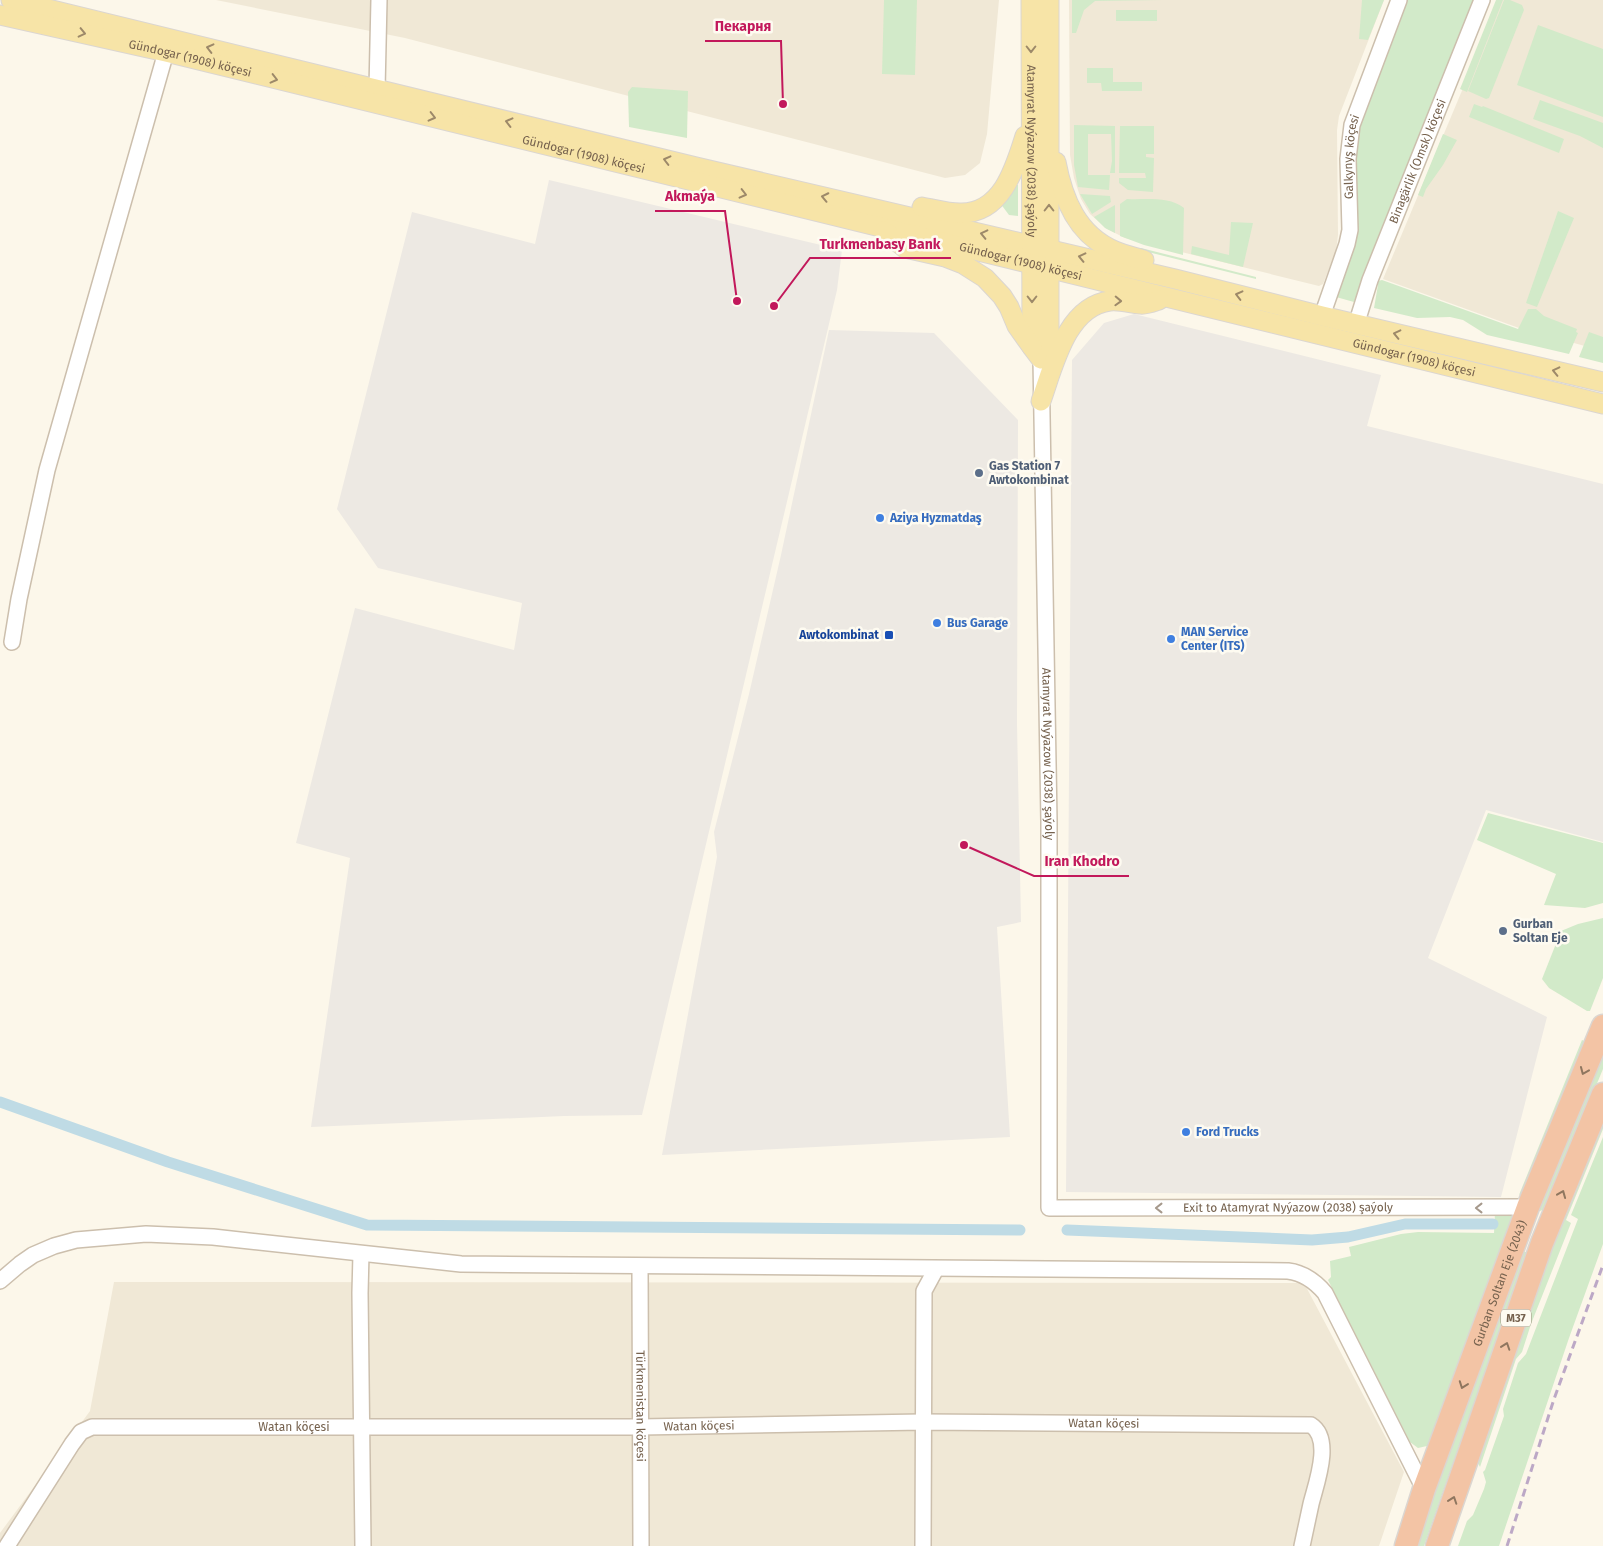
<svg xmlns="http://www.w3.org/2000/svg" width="1603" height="1546" font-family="'Fira Sans',sans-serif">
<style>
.residential{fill:#f0e8d6}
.industrial{fill:#ede9e3}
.green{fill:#d2eac9}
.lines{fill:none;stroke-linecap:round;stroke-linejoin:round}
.canal{stroke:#bfdbe5;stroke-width:11}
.minor-casing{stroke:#ccbfad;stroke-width:18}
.major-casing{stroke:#dbd6d1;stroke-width:21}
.highway-casing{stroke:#dbd6d1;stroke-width:25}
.minor{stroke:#fff;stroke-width:15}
.major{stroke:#f7e4a7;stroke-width:19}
.highway{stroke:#f3c4a5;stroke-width:22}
.rail{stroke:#bca8c6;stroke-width:3;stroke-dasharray:8 5;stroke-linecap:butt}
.oneway{stroke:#9d8969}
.oneway2{stroke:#8f765f}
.oneway3{stroke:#a6998c}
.service-dot{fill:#5c6f8a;stroke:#fefbf1;stroke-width:2}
.shop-dot{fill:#3f7fe0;stroke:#fefbf1;stroke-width:2}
.transit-dot{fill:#1a4fb4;stroke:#fefbf1;stroke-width:2}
.labels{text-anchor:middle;stroke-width:5;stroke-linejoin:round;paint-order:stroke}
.shield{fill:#fefbf1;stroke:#9f907f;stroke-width:1}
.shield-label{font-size:11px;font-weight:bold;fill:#76624e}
.street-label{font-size:12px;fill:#76624e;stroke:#fefbf1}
.service-label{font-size:12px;font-weight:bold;fill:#4e5e75;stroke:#fefbf1;text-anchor:start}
.shop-label{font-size:12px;font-weight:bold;fill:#366cbe;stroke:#fefbf1;text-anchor:start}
.transit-label{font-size:12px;font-weight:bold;fill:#164399;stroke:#fefbf1;text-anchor:end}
.leader{fill:none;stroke:#c2185b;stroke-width:2}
.callout-dot{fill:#c2185b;stroke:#fefbf1;stroke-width:2}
.callout-label{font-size:14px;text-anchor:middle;font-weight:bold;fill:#c2185b;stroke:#fefbf1;stroke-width:5;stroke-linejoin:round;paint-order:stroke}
</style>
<rect width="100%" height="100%" fill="#fcf7ea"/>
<g class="residential">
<path d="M 216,0 L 999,0 L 987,134 L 980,163 L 965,175 L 945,178 L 405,38 Z"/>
<path d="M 1069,0 L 1384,0 L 1339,116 L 1337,130 L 1338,235 L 1336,251 L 1323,284 L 1319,286 L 1125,238 L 1107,229 L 1090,214 L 1081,199 L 1074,178 L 1070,155 Z"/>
<path d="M 1500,0 L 1603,0 L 1603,351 L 1519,328 L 1383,279 Z"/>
<path d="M 114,1282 L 1304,1283 L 1404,1472 L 1379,1546 L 0,1546 L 0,1533 L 90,1411 Z"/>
</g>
<g class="industrial">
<path d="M 549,180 L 842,250 L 837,290 L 642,1115 L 564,1116 L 311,1127 L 350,858 L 296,843 L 355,608 L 514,650 L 522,603 L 378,568 L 337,509 L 412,212 L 535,244 Z"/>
<path d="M 1134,314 L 1381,375 L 1367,426 L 1603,484 L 1603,842 L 1486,810 L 1428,958 L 1547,1017 L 1501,1197 L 1066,1192 L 1072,360 L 1104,323 Z"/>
<path d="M 829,330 L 934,333 L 1018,420 L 1017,724 L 1021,922 L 997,927 L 1010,1137 L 662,1155 L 717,857 L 714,832 L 749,694 L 781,555 Z"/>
</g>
<g class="green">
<path d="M 884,0 L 917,0 L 915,75 L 882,74 Z"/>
<path d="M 1072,0 L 1162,0 L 1095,1 L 1084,10 L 1076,33 L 1072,33 Z"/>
<path d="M 1362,0 L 1384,0 L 1368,40 L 1359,39 Z"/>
<path d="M 1405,0 L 1475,0 L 1354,302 L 1336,297 L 1360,120 Z"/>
<path d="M 1496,0 L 1503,0 L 1467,92 L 1460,89 Z"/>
<path d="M 1504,0 L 1510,0 L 1522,5 L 1524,10 L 1489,98 L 1486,99 L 1468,91 Z"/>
<rect x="1116" y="10" width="41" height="11"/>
<path d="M 1538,25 L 1603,49 L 1603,117 L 1517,85 Z"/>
<path d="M 1087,68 L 1113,68 L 1113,82 L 1142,82 L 1142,91 L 1102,91 L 1101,83 L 1087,83 Z"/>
<path d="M 632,87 L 688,91 L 687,138 L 629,127 L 628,92 Z"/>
<path d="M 1540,100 L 1603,123 L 1603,148 L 1580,136 L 1533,119 Z"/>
<path d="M 1474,104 L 1482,107 L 1483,106 L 1564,139 L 1559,153 L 1469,117 Z"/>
<path d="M 1074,125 L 1115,126 L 1115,173 L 1110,173 L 1112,161 L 1111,134 L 1088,134 L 1088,175 L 1110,175 L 1109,190 L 1078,187 L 1074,165 Z"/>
<path d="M 1120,126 L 1154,126 L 1154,154 L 1146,154 L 1146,157 L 1154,158 L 1153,192 L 1128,190 L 1119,183 L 1119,178 L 1146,178 L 1145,173 L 1119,173 Z"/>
<path d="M 1443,134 L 1457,140 L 1443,165 L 1426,189 L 1423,197 L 1418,195 Z"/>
<path d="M 1013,185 L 1018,185 L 1018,216 L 1009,215 L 1000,203 Z"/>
<path d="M 1080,194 L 1110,196 L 1111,202 L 1092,214 Z"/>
<path d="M 1127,199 C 1146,200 1169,196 1184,208 L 1183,255 L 1144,245 L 1120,236 L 1120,204 Z"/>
<path d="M 1115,205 L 1115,233 L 1105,228 L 1094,217 Z"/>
<path d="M 1558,211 L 1574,218 L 1537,307 L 1526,303 Z"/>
<path d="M 1231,222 L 1253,223 L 1243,267 L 1191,254 L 1192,246 L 1229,255 Z"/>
<path d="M 1141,248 L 1256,277 L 1256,279 L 1140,250 Z"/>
<path d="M 1382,280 L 1518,329 L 1528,309 L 1536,309 L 1544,316 L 1577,329 L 1576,332 L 1578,333 L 1569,354 L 1487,335 L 1463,320 L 1450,317 L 1417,318 L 1374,308 L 1378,285 L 1375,284 L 1378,281 Z"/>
<path d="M 1589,332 L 1603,337 L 1603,363 L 1579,357 Z"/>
<path d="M 1488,813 L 1603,843 L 1603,903 L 1585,908 L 1544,905 L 1556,874 L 1477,840 Z"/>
<path d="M 1603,918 L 1603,978 L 1590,1011 L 1587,1011 L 1549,988 L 1542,979 L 1561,931 L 1578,924 Z"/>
<path d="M 1582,1040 L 1584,1041 L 1523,1192 L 1519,1195 Z"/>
<path d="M 1603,1053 L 1603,1069 L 1545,1209 L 1540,1211 L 1539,1209 Z"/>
<path d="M 1603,1123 L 1603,1129 L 1566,1220 L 1571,1223 L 1531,1324 L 1522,1352 L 1516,1359 L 1480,1467 L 1477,1461 L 1543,1271 Z"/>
<path d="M 1603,1137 L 1603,1244 L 1569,1338 L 1499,1546 L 1458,1546 L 1467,1521 L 1473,1515 L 1484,1489 L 1486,1482 L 1483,1472 L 1485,1470 L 1504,1416 L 1503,1409 L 1518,1363 L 1526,1354 L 1578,1219 L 1571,1215 Z"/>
<path d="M 1515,1210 L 1431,1443 L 1427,1446 L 1418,1448 L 1410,1442 L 1328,1280 L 1331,1277 L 1330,1261 L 1351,1256 L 1349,1247 L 1401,1234 L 1418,1232 L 1494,1233 L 1495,1213 Z"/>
<path d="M 1523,1252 L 1527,1252 L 1424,1546 L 1416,1546 L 1498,1318 Z"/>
</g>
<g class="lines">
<g class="canal">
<path d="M 0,1102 L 168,1162 L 367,1225 L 1020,1230"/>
<path d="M 1067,1230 L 1312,1240 L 1348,1237 L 1405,1224 L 1493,1224"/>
</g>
<defs>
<g id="minor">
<path d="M 377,89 L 379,0"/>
<path id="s1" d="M 1322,316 L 1347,244 L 1350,230 L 1348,159 L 1352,125 L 1399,0"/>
<path id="s2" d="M 1356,325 L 1370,280 L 1482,0"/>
<path id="s3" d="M 1041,359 L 1049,821 L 1049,1208 L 1528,1207"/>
<path d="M 12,642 L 19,599 L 47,470 L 166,52"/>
<path d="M 361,1254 L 360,1293 L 363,1546"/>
<path id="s4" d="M 640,1267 L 641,1546"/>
<path d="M 0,1281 L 20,1264 L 33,1255 L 54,1246 L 76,1240 L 146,1234 L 213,1237 L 461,1264 L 1288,1271 C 1304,1273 1315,1281 1325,1293 L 1424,1489"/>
<path id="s5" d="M 7,1546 L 72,1444 L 81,1432 L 92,1427 L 641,1427 L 922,1422 L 1311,1425 C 1333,1439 1316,1484 1311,1504 C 1308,1518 1305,1532 1302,1546"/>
<path d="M 923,1546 L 924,1291 L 936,1269"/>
</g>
<g id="major">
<path d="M 11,0 L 696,167 L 1175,279 L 1322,316 L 1603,382"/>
<path id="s6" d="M 1031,0 L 1032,347 L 1041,359 L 1049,346 L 1049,0"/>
<path id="s7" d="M 0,15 L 166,52 L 1603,404"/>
<path d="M 1056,162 C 1063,199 1077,235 1115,251 C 1124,255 1134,257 1144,260"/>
<path d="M 922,207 C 934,209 947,213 960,213 C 1002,214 1015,168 1025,136"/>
<path d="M 884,231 L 905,248 L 945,257 L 963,264 L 985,278 L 1002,296 L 1009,307 L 1017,326 L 1032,347"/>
<path d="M 1041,401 C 1053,368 1066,306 1110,301 C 1120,300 1130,303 1140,304 C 1146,305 1153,302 1159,300"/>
</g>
<g id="highway">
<path id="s8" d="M 1406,1546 L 1424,1489 L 1528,1207 L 1603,1026"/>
<path d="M 1437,1546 L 1542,1243 L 1603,1094"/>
</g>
</defs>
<use href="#minor" class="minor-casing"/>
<use href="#major" class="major-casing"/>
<use href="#highway" class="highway-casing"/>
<use href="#minor" class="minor"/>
<use href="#major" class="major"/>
<use href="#highway" class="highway"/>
<path class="rail" d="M 1507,1546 L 1554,1399 L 1603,1265"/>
</g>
<defs><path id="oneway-chevron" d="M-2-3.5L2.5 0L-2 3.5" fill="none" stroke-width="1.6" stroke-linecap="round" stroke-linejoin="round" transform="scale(1.25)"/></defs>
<g class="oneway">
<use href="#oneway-chevron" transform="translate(82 33) rotate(13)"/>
<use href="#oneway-chevron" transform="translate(210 48) rotate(-166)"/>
<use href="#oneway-chevron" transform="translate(1031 49) rotate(90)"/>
<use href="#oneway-chevron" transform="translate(274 79) rotate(14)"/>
<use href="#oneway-chevron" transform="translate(432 117) rotate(14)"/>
<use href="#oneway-chevron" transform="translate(509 122) rotate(-166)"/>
<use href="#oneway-chevron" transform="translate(667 160) rotate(-166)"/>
<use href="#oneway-chevron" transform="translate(743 194) rotate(14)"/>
<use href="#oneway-chevron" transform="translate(825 197) rotate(-168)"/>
<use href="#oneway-chevron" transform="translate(1049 208) rotate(-90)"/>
<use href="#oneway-chevron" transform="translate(984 234) rotate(-167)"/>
<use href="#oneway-chevron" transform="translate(1082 257) rotate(-167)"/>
<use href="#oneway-chevron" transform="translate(1239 295) rotate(-166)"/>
<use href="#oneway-chevron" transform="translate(1032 299) rotate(90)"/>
<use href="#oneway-chevron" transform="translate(1118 301) rotate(2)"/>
<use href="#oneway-chevron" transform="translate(1397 334) rotate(-167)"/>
<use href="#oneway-chevron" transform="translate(1556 371) rotate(-167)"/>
</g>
<g class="oneway2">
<use href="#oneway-chevron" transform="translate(1584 1071) rotate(113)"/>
<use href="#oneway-chevron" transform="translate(1562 1194) rotate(-68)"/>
<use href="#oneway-chevron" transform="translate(1506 1346) rotate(-71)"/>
<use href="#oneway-chevron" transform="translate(1463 1385) rotate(110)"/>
<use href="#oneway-chevron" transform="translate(1453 1500) rotate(-71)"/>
</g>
<g class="oneway3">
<use href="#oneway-chevron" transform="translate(1159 1208) rotate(-180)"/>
<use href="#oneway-chevron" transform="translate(1479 1208) rotate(180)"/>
</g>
<g class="service-dot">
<circle cx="979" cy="473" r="5"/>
<circle cx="1503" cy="931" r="5"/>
</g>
<g class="shop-dot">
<circle cx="880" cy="518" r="5"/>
<circle cx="937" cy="623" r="5"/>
<circle cx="1171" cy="639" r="5"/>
<circle cx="1186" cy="1132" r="5"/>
</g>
<rect class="transit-dot" x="884" y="630" width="10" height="10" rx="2.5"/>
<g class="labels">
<rect class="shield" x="1501" y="1309.5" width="30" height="17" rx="4"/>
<g class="shield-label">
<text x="1516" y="1322">M37</text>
</g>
<g class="street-label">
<text dy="4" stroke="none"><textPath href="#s7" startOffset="195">Gündogar (1908) köçesi</textPath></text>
<text dy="4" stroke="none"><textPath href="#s6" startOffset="151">Atamyrat Nyýazow (2038) şaýoly</textPath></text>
<text dy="4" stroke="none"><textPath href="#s7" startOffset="600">Gündogar (1908) köçesi</textPath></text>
<text dy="4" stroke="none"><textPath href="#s1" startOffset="164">Galkynyş köçesi</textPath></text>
<text dy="4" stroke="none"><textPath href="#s2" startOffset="175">Binagärlik (Omsk) köçesi</textPath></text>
<text dy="4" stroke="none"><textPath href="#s7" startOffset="1050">Gündogar (1908) köçesi</textPath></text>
<text dy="4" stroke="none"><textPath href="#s7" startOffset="1455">Gündogar (1908) köçesi</textPath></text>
<text dy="4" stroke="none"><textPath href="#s3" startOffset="395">Atamyrat Nyýazow (2038) şaýoly</textPath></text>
<text dy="4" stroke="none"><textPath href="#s3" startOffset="1088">Exit to Atamyrat Nyýazow (2038) şaýoly</textPath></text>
<text dy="4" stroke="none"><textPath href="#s8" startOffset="279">Gurban Soltan Eje (2043)</textPath></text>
<text dy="4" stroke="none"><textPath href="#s4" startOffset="139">Türkmenistan köçesi</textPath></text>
<text dy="4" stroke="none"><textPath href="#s5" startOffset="1160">Watan köçesi</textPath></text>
<text dy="4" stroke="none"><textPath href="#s5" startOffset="755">Watan köçesi</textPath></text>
<text dy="4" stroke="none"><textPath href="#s5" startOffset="350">Watan köçesi</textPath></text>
</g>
<g class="service-label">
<text x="989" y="470">Gas Station 7<tspan x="989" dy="14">Awtokombinat</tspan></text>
<text x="1513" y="928">Gurban<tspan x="1513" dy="14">Soltan Eje</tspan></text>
</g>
<g class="shop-label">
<text x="890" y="522">Aziya Hyzmatdaş</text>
<text x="947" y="627">Bus Garage</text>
<text x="1181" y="636">MAN Service<tspan x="1181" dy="14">Center (ITS)</tspan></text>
<text x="1196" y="1136">Ford Trucks</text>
</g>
<g class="transit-label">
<text x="879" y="639">Awtokombinat</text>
</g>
</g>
<path class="leader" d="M783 104L781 41H705M737 301L725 211H655M774 306L810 258H951M964 845L1034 876H1129"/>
<g class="callout-dot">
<circle cx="783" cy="104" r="5"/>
<circle cx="737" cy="301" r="5"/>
<circle cx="774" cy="306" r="5"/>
<circle cx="964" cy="845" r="5"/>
</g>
<g class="callout-label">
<text x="743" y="31">Пекарня</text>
<text x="690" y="201">Аkmaýa</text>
<text x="880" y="249">Turkmenbasy Bank</text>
<text x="1082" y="866">Iran Khodro</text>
</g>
</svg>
